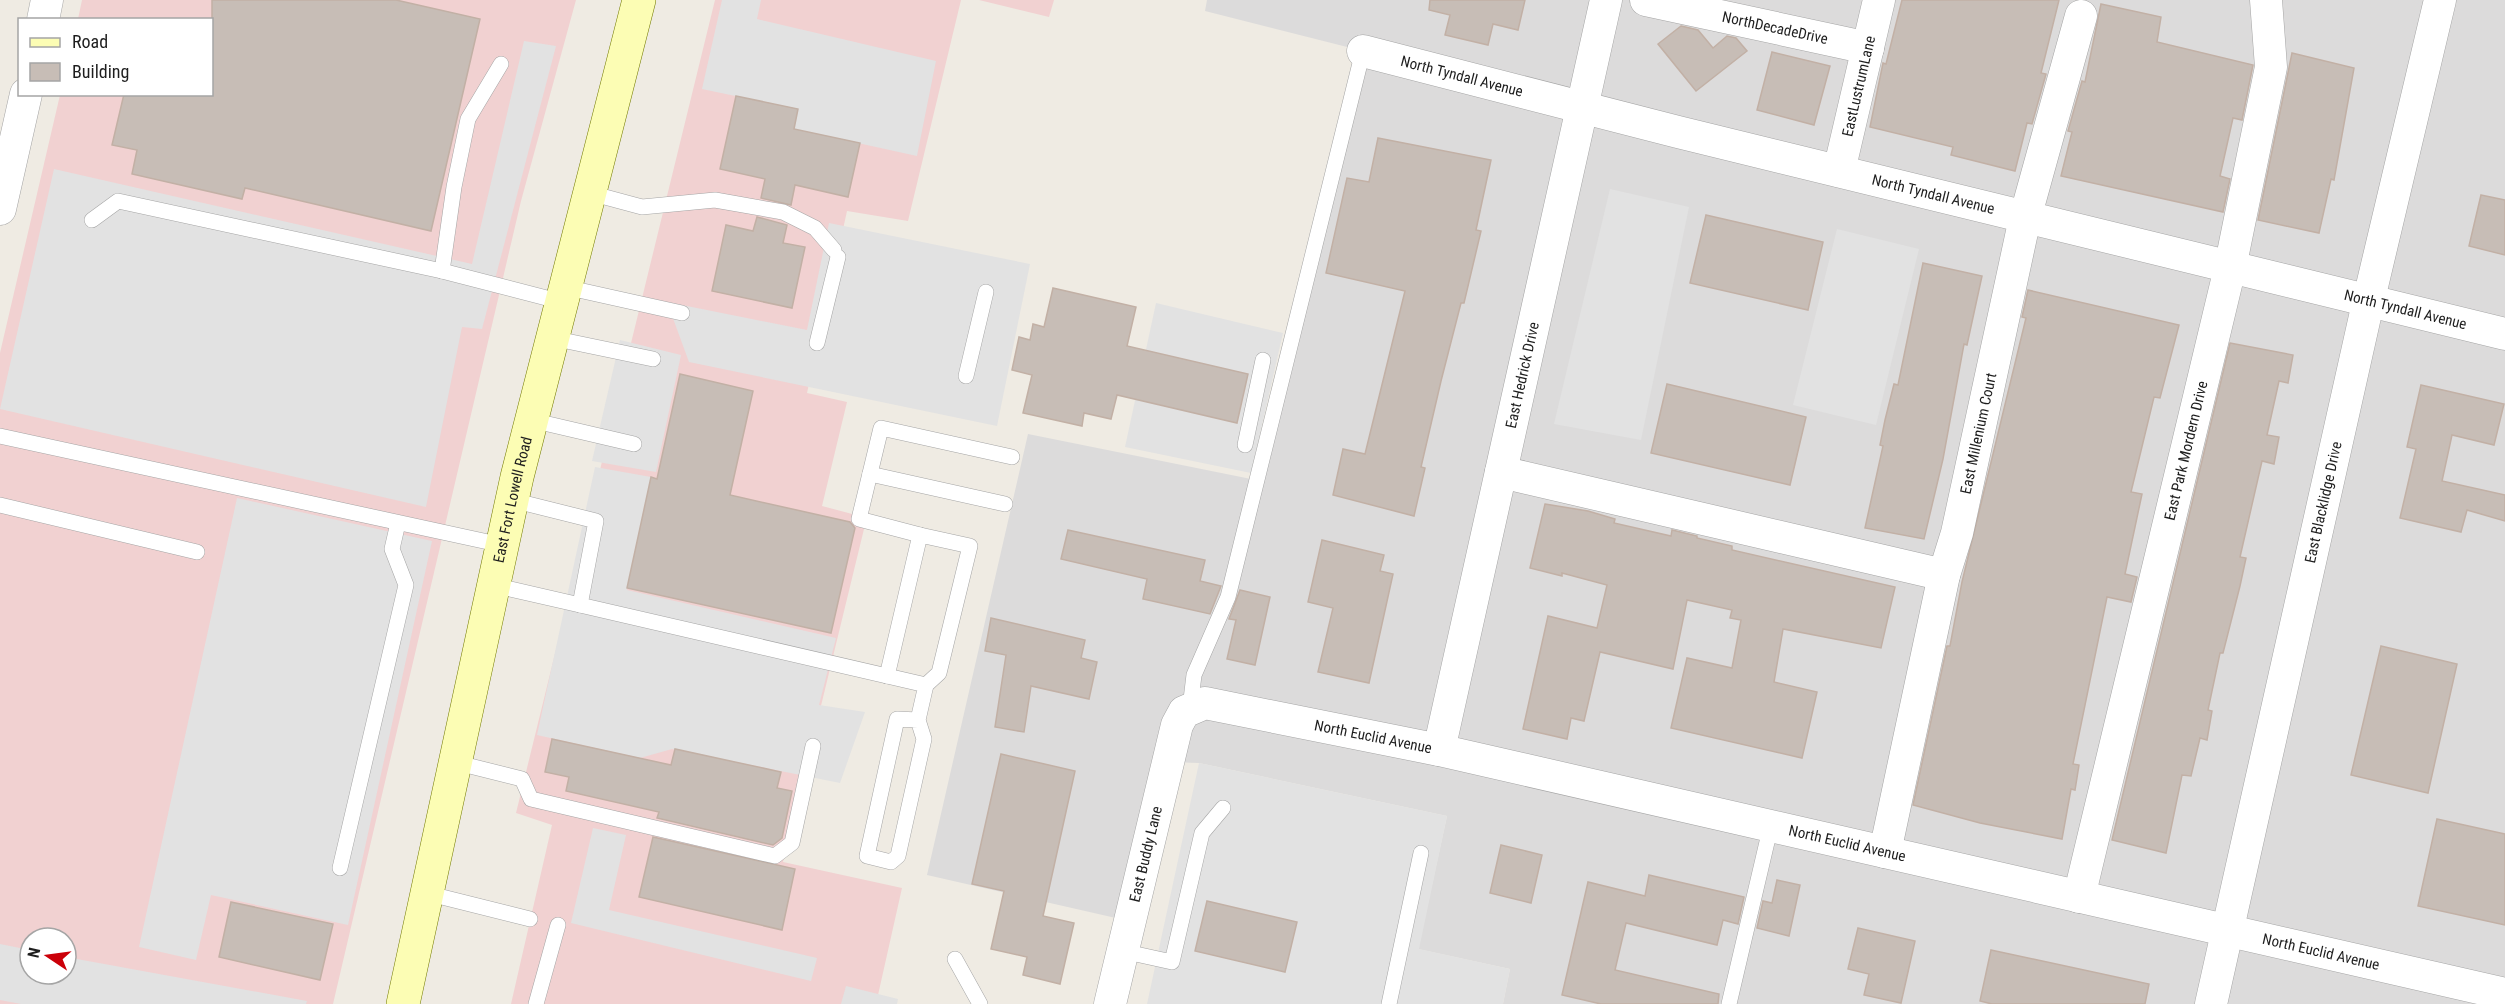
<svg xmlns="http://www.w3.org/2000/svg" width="2505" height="1004" font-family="'Roboto Condensed',sans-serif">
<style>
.residential{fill:#dcdbdb}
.commercial{fill:#f1d1d1;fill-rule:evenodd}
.parking{fill:#e2e2e2}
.building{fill:#c7bdb6;stroke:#c2b0a5;stroke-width:1.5}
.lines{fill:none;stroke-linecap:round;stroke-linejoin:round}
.lane-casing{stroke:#a5a5a5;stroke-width:16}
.street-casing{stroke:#a5a5a5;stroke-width:33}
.secondary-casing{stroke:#727900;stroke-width:34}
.lane{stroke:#fff;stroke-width:15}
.street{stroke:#fff;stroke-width:32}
.secondary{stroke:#fcfdb4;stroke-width:33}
.labels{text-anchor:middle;stroke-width:5;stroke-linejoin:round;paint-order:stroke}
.street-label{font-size:15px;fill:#1e1e1e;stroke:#fff}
</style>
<rect width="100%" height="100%" fill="#efebe3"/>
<path class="residential" d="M 1207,0 L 2505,0 L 2505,1004 L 1503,1004 L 1510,969 L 1418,949 L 1447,816 L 1199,763 L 1168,762 L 1129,921 L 927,875 L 1028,434 L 1256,480 L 1363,51 L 1205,11 Z"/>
<g class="commercial">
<path d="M 82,0 L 576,0 L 521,201 L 333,1004 L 0,1004 L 0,353 L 60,95 L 212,94 L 212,20 L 78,19 ZM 30,938 L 66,938 L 66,974 L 30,974 Z"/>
<path d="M 715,0 L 961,0 L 908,221 L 847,211 L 807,393 L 847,402 L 822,506 L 856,515 L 864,529 L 783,862 L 902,888 L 876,1004 L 511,1004 L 552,825 L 516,813 Z"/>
<path d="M 979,0 L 1054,0 L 1049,17 Z"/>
</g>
<g class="parking">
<path d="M 722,0 L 761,0 L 757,19 L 936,61 L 917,156 L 794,129 L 798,109 L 702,89 Z"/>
<path d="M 524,41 L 556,46 L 482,329 L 462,327 L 426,507 L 0,409 L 54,169 L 472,264 Z"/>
<path d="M 1610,189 L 1689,207 L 1641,440 L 1554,424 Z"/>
<path d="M 829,223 L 1030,264 L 997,426 L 689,362 L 667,302 L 807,330 Z"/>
<path d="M 1837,229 L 1919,249 L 1876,425 L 1793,405 Z"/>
<path d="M 1156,303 L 1283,333 L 1251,473 L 1125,447 Z"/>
<path d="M 620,340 L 681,355 L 656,472 L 592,461 Z"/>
<path d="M 595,467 L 651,477 L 627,590 L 836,638 L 819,705 L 865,712 L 840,783 L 672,749 L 640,758 L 537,735 Z"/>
<path d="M 237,498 L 432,541 L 348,925 L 211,895 L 196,960 L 139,947 Z"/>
<path d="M 1199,763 L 1447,816 L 1419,949 L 1510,969 L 1503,1004 L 1147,1004 Z"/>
<path d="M 593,828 L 626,835 L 609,910 L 817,958 L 811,981 L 571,923 Z"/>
<path d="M 0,944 L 30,950 L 30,974 L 66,974 L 66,957 L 307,1001 L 306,1004 L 21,1004 L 0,1000 Z"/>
<path d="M 846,986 L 898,999 L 897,1004 L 841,1004 Z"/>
</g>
<g class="building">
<path d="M 212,0 L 396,0 L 480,19 L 431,231 L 245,188 L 242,199 L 132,174 L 137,150 L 112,145 L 124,94 L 212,94 Z"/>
<path d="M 1430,0 L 1525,0 L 1518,30 L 1493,24 L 1488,45 L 1445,35 L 1450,15 L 1429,10 Z"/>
<path d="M 1902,0 L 2059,0 L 2041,73 L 2046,74 L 2032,124 L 2027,123 L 2015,171 L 1951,155 L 1953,147 L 1870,127 L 1883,63 L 1886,64 Z"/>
<path d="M 2101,4 L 2161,17 L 2157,42 L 2253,65 L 2242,120 L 2233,118 L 2220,176 L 2230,179 L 2223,212 L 2061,176 L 2072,132 L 2068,131 L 2082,81 L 2085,82 Z"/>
<path d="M 1681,26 L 1698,30 L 1713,48 L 1727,36 L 1736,38 L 1747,51 L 1696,91 L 1658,44 Z"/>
<path d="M 1772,52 L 1830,66 L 1814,125 L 1757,110 Z"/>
<path d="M 2292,53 L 2354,68 L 2334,180 L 2331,179 L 2319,233 L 2258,220 Z"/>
<path d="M 736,96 L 798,109 L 794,129 L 860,143 L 848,197 L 795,185 L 791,205 L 761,198 L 765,179 L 720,169 Z"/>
<path d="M 1378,138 L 1491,160 L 1476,230 L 1481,231 L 1464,303 L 1461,303 L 1441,381 L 1421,467 L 1425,468 L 1414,516 L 1333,495 L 1343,449 L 1365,454 L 1405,291 L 1326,273 L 1347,178 L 1369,182 Z"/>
<path d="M 2481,195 L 2505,200 L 2505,255 L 2469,246 Z"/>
<path d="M 1706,215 L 1823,242 L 1808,310 L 1690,283 Z"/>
<path d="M 757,217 L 787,225 L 783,243 L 805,247 L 792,308 L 712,291 L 726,225 L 753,231 Z"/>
<path d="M 1923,263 L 1982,276 L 1967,345 L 1964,344 L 1943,459 L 1924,539 L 1865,528 L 1883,446 L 1880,445 L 1885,420 L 1894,384 L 1898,385 Z"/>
<path d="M 1053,288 L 1136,307 L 1127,346 L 1248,374 L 1237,423 L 1117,395 L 1111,419 L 1084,413 L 1082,426 L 1023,413 L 1032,375 L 1012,370 L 1019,337 L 1030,340 L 1033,324 L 1044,327 Z"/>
<path d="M 2028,290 L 2179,325 L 2160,398 L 2154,397 L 2131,492 L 2142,494 L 2125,574 L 2137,577 L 2131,602 L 2107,597 L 2073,764 L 2079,765 L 2075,790 L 2071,789 L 2062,839 L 1980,823 L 1913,805 L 1947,646 L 1950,646 L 1962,582 L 2026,318 L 2022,317 Z"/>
<path d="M 2230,343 L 2293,355 L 2288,383 L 2279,381 L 2267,435 L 2279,437 L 2274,464 L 2262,461 L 2240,557 L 2246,558 L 2240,586 L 2223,653 L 2220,653 L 2208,710 L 2212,711 L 2207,740 L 2200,738 L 2191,776 L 2182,775 L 2166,853 L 2112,840 Z"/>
<path d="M 680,374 L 753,391 L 730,495 L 850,522 L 855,528 L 831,633 L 627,588 L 651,477 L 657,479 Z"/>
<path d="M 1667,384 L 1806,417 L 1790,485 L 1651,453 Z"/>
<path d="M 2421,385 L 2504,404 L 2494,445 L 2452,435 L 2442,481 L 2505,495 L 2505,521 L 2467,510 L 2461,532 L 2400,518 L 2416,449 L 2407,447 Z"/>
<path d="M 1545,504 L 1588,511 L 1615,519 L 1614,523 L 1671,536 L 1672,530 L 1697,536 L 1697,538 L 1732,546 L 1732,550 L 1895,587 L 1881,648 L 1783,629 L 1774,682 L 1817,692 L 1802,758 L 1671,728 L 1687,658 L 1732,668 L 1741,620 L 1730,618 L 1732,610 L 1687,600 L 1673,669 L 1600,652 L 1584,721 L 1571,718 L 1567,739 L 1523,729 L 1548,616 L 1597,628 L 1607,585 L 1562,573 L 1562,576 L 1530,568 Z"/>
<path d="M 1068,530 L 1205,560 L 1200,581 L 1221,586 L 1210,614 L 1143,599 L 1147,579 L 1061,559 Z"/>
<path d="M 1322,540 L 1384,555 L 1380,571 L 1393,574 L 1369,683 L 1318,672 L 1333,608 L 1308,602 Z"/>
<path d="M 1240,590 L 1270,597 L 1255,665 L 1227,659 L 1236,620 L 1229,619 Z"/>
<path d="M 991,618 L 1085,640 L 1081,658 L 1097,662 L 1089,699 L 1031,686 L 1024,732 L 995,727 L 1006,655 L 985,651 Z"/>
<path d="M 2381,646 L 2457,664 L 2428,793 L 2351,775 Z"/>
<path d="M 552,739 L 671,765 L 675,749 L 781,772 L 777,788 L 792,791 L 782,838 L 773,845 L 657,818 L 659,812 L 566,791 L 569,777 L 545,772 Z"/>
<path d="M 1001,754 L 1075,771 L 1043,916 L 1074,923 L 1060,984 L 1023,975 L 1027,957 L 991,949 L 1004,891 L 972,884 Z"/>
<path d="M 2437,819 L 2505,834 L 2505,925 L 2418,906 Z"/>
<path d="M 653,837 L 795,869 L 782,930 L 639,897 Z"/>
<path d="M 1501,845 L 1542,855 L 1531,903 L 1490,893 Z"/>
<path d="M 1649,875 L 1744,897 L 1738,924 L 1723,920 L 1717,945 L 1626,923 L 1615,970 L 1719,994 L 1718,1004 L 1601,1004 L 1562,995 L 1588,882 L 1645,896 Z"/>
<path d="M 1777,880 L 1800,885 L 1789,936 L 1757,928 L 1763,901 L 1772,903 Z"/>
<path d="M 1207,901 L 1297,922 L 1285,972 L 1195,951 Z"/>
<path d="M 231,902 L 333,924 L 320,980 L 219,957 Z"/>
<path d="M 1858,928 L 1915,941 L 1901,1003 L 1864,995 L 1869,974 L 1848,969 Z"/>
<path d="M 1991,950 L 2149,984 L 2145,1004 L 1992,1004 L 1980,1001 Z"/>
</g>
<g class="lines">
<defs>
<g id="lane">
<path d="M 590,193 L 642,207 L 715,200 L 783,212 L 815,228 L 834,250"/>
<path d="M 92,220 L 118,201 L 442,271 L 562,302"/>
<path d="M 442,271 L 454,187 L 468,119 L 501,64"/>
<path d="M 565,287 L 682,313"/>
<path d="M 552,338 L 653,359"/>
<path d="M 817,343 L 838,257"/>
<path d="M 966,376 L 986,292"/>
<path d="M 531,420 L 634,444"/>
<path d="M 0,436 L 502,545"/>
<path d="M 1245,445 L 1263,360"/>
<path d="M 870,474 L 1005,504"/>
<path d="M 512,500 L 596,521 L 580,605 L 926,685 L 918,720 L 897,719 L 867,856 L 891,862 L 898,856 L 924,739 L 918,720"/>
<path d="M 0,505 L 197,552"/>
<path d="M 920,535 L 859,519 L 881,428 L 1012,457"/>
<path d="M 493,585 L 580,605"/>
<path d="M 887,676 L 920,535 L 970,546 L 939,673 L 926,685"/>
<path d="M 1190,708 L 1194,675 L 1228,597 L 1363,51"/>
<path d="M 454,762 L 522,779 L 531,799 L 775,856 L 792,843 L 813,746"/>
<path d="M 340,868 L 406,585 L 392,549 L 398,523"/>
<path d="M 426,893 L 530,919"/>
<path d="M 1122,951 L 1172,962 L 1202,833 L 1223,808"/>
<path d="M 955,959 L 980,1004"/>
<path d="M 536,1004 L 558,925"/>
<path d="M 1389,1004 L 1421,853"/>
<path d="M 1729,1004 L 1771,825"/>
</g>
<g id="street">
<path id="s1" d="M 1646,0 L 1868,48"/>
<path d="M 43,20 L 47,0"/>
<path id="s2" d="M 1363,51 L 1678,132 L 2505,334"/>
<path id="s3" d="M 1839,171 L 1879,0"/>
<path d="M 0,209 L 26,94"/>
<path d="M 1501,472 L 1944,575"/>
<path id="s4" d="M 1439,750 L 1606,0"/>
<path id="s5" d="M 1885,852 L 1944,575 L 1957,533 L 2025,218 L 2081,16"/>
<path id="s6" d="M 2079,897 L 2230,268 L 2271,67 L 2266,0"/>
<path id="s7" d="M 1110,1004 L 1177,725 L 1184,712 L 1205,703 L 1439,750 L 2505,994"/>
<path id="s8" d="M 2211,1004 L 2368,303 L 2440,0"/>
</g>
<g id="secondary">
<path id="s9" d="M 403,1004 L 517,477 L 639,0"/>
</g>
</defs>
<use href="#lane" class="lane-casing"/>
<use href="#street" class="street-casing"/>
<use href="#secondary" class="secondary-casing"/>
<use href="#lane" class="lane"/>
<use href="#street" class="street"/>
<use href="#secondary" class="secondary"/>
</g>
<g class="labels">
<g class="street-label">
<text dy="5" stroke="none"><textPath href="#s1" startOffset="132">NorthDecadeDrive</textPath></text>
<text dy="5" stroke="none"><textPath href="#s2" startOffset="102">North Tyndall Avenue</textPath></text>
<text dy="5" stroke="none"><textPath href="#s3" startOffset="87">EastLustrumLane</textPath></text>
<text dy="5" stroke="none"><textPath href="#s2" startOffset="588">North Tyndall Avenue</textPath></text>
<text dy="5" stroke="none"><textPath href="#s2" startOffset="1074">North Tyndall Avenue</textPath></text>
<text dy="5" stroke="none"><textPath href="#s4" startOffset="384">East Hedrick Drive</textPath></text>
<text dy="5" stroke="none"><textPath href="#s5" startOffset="429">East Millenium Court</textPath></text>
<text dy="5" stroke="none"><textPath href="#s6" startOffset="459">East Park Mordern Drive</textPath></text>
<text dy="5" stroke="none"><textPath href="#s9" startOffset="516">East Fort Lowell Road</textPath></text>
<text dy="5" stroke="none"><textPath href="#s8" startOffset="514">East Blacklidge Drive</textPath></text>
<text dy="5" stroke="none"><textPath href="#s7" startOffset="496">North Euclid Avenue</textPath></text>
<text dy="5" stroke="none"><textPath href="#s7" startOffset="982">North Euclid Avenue</textPath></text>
<text dy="5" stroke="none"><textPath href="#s7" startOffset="154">East Buddy Lane</textPath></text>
<text dy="5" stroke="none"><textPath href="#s7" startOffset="1468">North Euclid Avenue</textPath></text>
</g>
</g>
<rect x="18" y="18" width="195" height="78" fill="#ffffff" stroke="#a5a5a5" stroke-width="1.5"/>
<rect x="30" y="38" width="30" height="9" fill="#fcfdb4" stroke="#a5a5a5" stroke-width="1.5"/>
<text x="72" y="48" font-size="18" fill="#1e1e1e">Road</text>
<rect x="30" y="63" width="30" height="18" fill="#c7bdb6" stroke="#a5a5a5" stroke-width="1.5"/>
<text x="72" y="78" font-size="18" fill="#1e1e1e">Building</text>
<g transform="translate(48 956) rotate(283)"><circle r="28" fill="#ffffff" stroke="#a5a5a5" stroke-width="1.5"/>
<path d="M0-4.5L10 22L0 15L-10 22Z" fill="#cb0009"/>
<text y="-9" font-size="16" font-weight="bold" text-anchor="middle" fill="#1e1e1e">N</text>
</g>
</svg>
